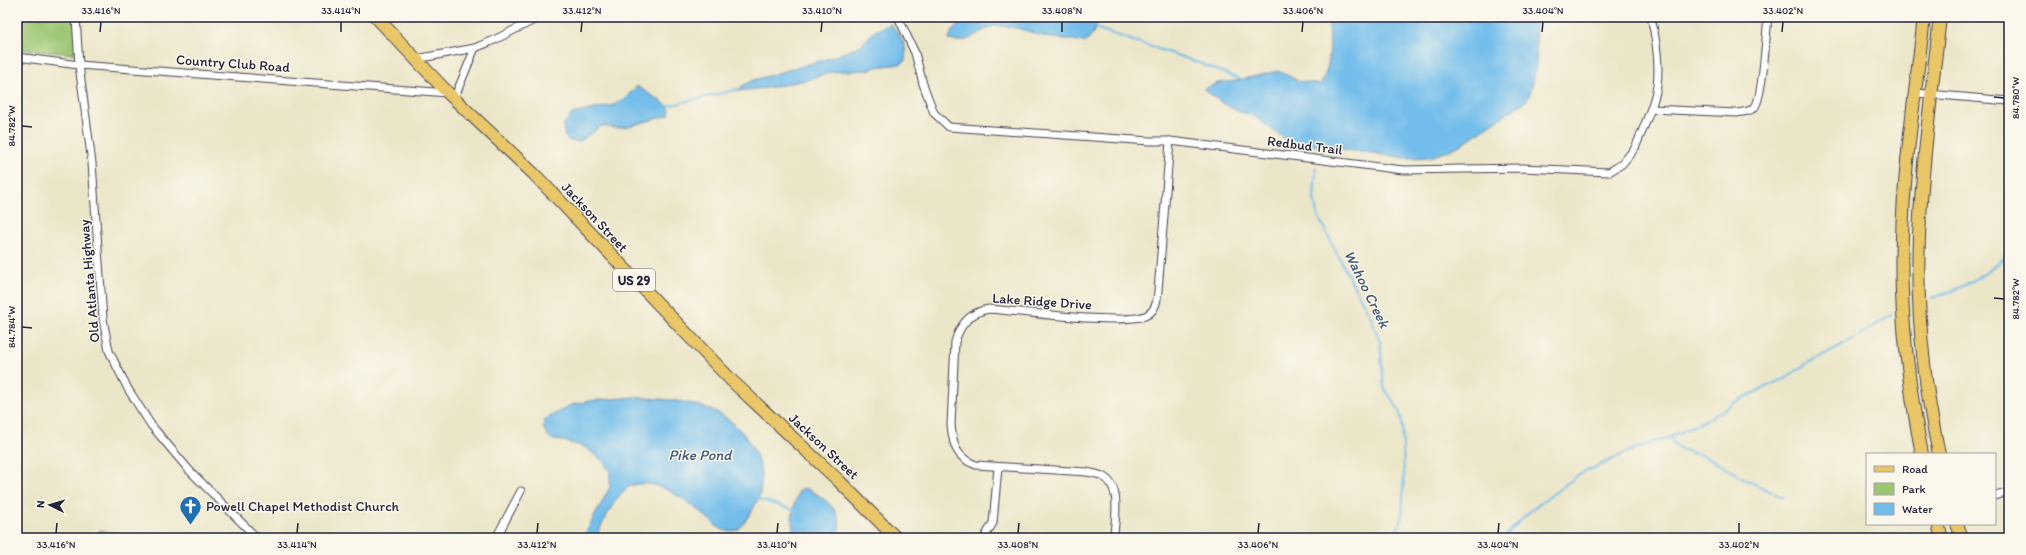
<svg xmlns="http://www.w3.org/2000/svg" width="2026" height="555" font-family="Itim,sans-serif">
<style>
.green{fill:#9cc672;stroke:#5f7456}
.water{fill:#72bdeb;stroke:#4a7093}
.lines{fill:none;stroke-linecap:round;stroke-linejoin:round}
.stream{stroke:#72bdeb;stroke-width:2}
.street-casing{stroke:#403f50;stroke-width:9}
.primary-casing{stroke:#403f50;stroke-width:14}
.street{stroke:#fff;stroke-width:7}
.primary{stroke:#e9c769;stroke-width:12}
.ticks{fill:none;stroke:#22223b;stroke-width:1.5}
.labels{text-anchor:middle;stroke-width:3;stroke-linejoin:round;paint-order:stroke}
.shield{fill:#fbf7ec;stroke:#636270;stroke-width:1}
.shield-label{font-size:13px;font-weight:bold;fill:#22223b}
.street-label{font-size:14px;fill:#22223b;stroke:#fbf7ec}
.poi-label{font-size:14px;fill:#22223b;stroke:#fbf7ec;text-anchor:start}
.water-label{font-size:15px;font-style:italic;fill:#3e5879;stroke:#fbf7ec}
.neatline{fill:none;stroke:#22223b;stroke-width:1.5}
.ticks-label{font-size:10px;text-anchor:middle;fill:#22223b}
</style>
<rect width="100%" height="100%" fill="#fbf7ec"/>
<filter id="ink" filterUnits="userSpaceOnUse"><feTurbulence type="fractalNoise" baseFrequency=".025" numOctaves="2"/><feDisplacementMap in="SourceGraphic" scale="8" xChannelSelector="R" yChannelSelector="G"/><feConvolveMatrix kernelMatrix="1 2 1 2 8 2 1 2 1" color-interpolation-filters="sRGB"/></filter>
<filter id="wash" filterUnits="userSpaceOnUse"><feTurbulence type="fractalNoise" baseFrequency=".012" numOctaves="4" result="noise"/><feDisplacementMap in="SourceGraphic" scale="16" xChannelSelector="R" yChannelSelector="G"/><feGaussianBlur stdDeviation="0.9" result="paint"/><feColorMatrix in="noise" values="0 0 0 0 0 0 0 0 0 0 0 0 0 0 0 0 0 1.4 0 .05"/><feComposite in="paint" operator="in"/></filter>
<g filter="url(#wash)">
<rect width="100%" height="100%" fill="#ece6c9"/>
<g class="green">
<path d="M 17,17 L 78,17 L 77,54 L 17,49 Z"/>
<path d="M 100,530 L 133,538 L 98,538 Z"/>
</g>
<g class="water">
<path d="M 976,17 L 1099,17 L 1093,33 L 1085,43 C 1072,38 1059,40 1046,37 C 1031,33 1016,26 1000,26 C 980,25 972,47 949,40 C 953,22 963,25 976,17 Z"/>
<path d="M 1335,17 L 1535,17 C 1536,46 1540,75 1526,101 L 1460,145 L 1445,152 L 1430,157 L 1407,158 L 1289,142 L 1252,115 L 1237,111 L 1221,102 L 1204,89 L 1218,83 L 1235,81 L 1278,71 L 1299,81 L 1320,84 C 1332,68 1330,41 1329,22 Z"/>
<path d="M 891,24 L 902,39 L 906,51 L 905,61 L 901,64 L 876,67 L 868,70 L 832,72 L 806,80 L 767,88 L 738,91 L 742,86 L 754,80 L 833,57 L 861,45 L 875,31 Z"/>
<path d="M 637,86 L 668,106 L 670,110 L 669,115 L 627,127 L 617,128 L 601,126 L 579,142 L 569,141 L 565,137 L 563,125 L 572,114 L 613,105 L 623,100 Z"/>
<path d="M 634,397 C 660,399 688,400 712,410 C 740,421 765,456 761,487 C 759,502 748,519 738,530 C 733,531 728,532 723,530 C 714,526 706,515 697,509 C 680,496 647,473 626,489 C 613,499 603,524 595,538 L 583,538 L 610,487 L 610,471 L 603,461 L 585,447 L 564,441 L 554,440 L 549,437 L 543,428 L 544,420 L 571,405 L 589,401 Z"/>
<path d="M 803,488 C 819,492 846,513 838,531 L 831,534 L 794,534 C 790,520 793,505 799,491 Z"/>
</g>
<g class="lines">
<g class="stream">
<path d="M 1095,28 L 1188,59 L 1240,79"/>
<path d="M 668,106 L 739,89"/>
<path d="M 1316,167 L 1314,198 L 1317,214 L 1353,285 L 1370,315 L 1380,342 L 1384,388 L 1398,408 L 1402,421 L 1404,475 L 1402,515 L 1395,538"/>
<path d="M 1932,298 C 1961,289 1988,275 2009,253"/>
<path d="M 1670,437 C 1672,440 1675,445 1678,447 C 1684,452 1696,453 1704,456 C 1731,470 1755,487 1784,497"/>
<path d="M 758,499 L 794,510"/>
<path d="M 1503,538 L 1529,512 L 1577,476 L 1634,449 L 1670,437 L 1708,419 L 1741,399 L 1787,377 L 1808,363 L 1851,340 L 1892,315"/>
</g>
</g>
</g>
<g filter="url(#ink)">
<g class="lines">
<defs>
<g id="street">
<path d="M 76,17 L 79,65 L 92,163 L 103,319 L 109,351 L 128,389 L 151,425 L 189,470 L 257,538"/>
<path d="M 898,17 L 915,53 L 923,84 L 934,113 L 949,127 L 1150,141 L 1170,141 L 1403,170 L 1523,168 L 1609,172 L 1622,164 L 1635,148 C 1642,132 1649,116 1654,99 C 1662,74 1657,43 1651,17"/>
<path d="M 17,57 L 79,65 L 448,93"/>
<path d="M 416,59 L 475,48 L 492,41 L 540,17"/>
<path d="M 1916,93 L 2009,101"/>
<path d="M 454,99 L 475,48"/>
<path d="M 1651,109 L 1737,113 C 1742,112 1749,112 1754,108 C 1763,100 1766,32 1768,17"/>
<path d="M 1995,496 L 2009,492"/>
<path d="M 1114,535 C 1115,518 1122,485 1102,476 C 1098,474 1092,473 1087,472 L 976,465 C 956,458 953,445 951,425 L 955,342 C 960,324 971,312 989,309 C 1018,311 1126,326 1147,315 C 1156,310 1157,301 1158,291 L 1170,141"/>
<path d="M 496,538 L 521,491"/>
<path d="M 984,538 L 993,523 L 998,467"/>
</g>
<g id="primary">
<path d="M 376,17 L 448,93 L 534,174 L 732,381 L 839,481 L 896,538"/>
<path d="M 1922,454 C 1908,383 1899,309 1902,237 C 1904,163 1916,90 1924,17"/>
<path d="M 1939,454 C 1924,384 1916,309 1919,237 C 1922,164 1932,90 1940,17"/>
<path d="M 1938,524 L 1942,538"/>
<path d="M 1957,524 L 1962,538"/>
</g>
</defs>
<use href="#street" class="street-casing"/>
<use href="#primary" class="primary-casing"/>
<use href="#street" class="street"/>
<use href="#primary" class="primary"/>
</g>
</g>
<path class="ticks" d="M 100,32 L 101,22M 341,32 L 341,22M 581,32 L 582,22M 821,32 L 822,22M 1062,32 L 1062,22M 1302,32 L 1303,22M 1542,32 L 1543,22M 1782,32 L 1783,22M 1994,97 L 2004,98M 22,126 L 32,127M 1994,298 L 2004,299M 22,327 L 32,328M 56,533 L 57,523M 297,533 L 298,523M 537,533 L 538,523M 777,533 L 778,523M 1018,533 L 1019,523M 1258,533 L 1259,523M 1498,533 L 1499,523M 1739,533 L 1739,523"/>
<defs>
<symbol id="church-pin" viewBox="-11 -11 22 30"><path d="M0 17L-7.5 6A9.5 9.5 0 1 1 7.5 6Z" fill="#1f6fb2" stroke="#fbf7ec"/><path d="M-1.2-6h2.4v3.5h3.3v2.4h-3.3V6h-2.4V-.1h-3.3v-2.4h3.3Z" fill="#fff"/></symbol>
</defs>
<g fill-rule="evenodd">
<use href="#church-pin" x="178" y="494" width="25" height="34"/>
</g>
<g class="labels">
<rect class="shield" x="613" y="269" width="42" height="22" rx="3"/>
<g class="shield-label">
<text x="634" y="285">US 29</text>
</g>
<g class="street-label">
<text transform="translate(233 63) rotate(4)" y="5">Country Club Road</text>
<text transform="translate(1305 145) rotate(7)" y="5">Redbud Trail</text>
<text transform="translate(595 217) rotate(47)" y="5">Jackson Street</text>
<text transform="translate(89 281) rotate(-95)" y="5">Old Atlanta Highway</text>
<text transform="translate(1042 301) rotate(4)" y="5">Lake Ridge Drive</text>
<text transform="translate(824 446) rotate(43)" y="5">Jackson Street</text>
</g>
<g class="poi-label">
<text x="206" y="511">Powell Chapel Methodist Church</text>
</g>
<g class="water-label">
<text transform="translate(1367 289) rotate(64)" y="5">Wahoo Creek</text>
<text x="700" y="460">Pike Pond</text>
</g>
</g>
<rect width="2026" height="555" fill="none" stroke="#fbf7ec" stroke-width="44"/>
<rect x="1866" y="453" width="130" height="72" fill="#fbf7ec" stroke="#a4a2a5"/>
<rect x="1874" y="466" width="20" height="6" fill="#e9c769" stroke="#a4a2a5"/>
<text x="1902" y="473" font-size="12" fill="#22223b">Road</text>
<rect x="1874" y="483" width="20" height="12" fill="#9cc672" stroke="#a4a2a5"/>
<text x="1902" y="493" font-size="12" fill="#22223b">Park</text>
<rect x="1874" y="503" width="20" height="12" fill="#72bdeb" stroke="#a4a2a5"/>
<text x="1902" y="513" font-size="12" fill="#22223b">Water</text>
<g transform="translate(50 505) rotate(275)" stroke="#fbf7ec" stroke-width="3" paint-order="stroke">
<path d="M0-3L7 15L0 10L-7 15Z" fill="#22223b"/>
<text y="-6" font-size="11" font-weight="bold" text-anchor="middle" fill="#22223b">N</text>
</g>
<rect x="22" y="22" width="1982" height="511" class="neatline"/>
<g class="ticks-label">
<text x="101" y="14">33.416°N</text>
<text x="341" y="14">33.414°N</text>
<text x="582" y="14">33.412°N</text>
<text x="822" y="14">33.410°N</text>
<text x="1062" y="14">33.408°N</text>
<text x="1303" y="14">33.406°N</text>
<text x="1543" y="14">33.404°N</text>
<text x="1783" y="14">33.402°N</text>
<text transform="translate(2015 98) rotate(-90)" y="4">84.780°W</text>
<text transform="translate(11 126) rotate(-90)" y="4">84.782°W</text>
<text transform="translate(2015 299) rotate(-90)" y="4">84.782°W</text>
<text transform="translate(11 327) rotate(-90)" y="4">84.784°W</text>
<text x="56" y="548">33.416°N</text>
<text x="297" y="548">33.414°N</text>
<text x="537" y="548">33.412°N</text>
<text x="777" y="548">33.410°N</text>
<text x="1018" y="548">33.408°N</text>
<text x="1258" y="548">33.406°N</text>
<text x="1498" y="548">33.404°N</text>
<text x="1739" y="548">33.402°N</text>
</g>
</svg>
